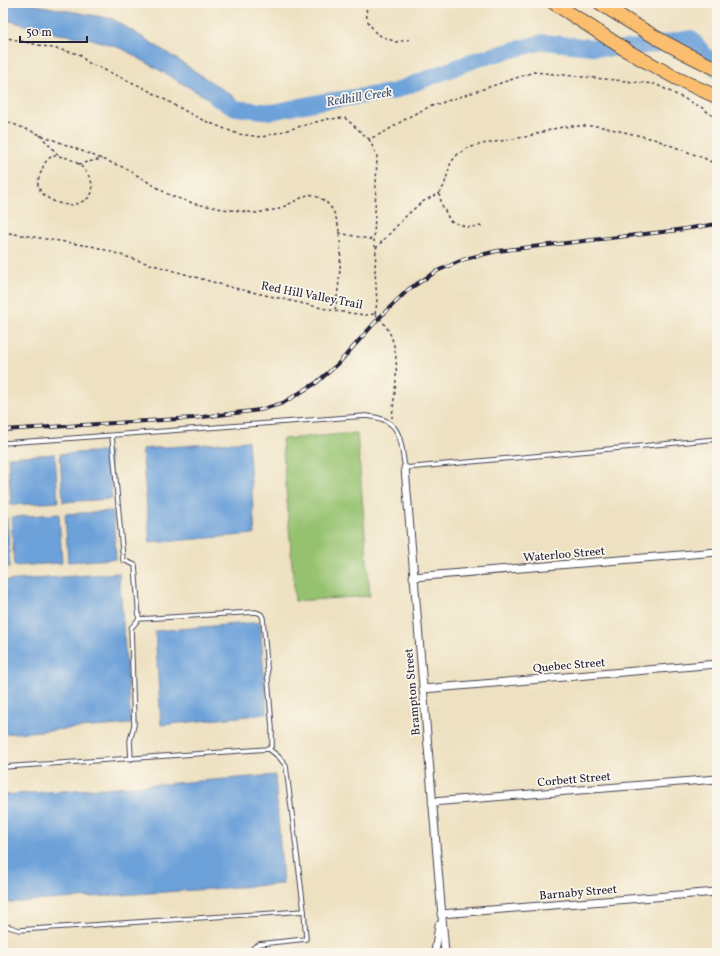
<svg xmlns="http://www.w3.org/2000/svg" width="720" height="956" font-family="Vollkorn,serif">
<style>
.green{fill:#96c270;stroke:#5c7256}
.water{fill:#6da1d9;stroke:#48628a}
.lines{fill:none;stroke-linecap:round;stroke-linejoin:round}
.river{stroke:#6da1d9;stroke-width:16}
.lane-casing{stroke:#413f4f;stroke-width:5.5}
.street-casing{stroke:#413f4f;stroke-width:9}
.highway-casing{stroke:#413f4f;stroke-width:15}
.path{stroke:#413f4f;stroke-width:1.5;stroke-dasharray:3 3;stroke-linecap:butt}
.lane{stroke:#fff;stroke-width:3.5}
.street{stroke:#fff;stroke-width:7}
.highway{stroke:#fbbe6e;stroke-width:13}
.rail-casing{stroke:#22223b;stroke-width:4}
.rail{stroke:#fbf7ec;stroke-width:2.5;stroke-dasharray:8;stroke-linecap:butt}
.labels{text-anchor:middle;stroke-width:3.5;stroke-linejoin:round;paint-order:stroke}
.street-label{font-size:12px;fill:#22223b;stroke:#fbf7ec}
.water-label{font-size:13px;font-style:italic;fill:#40557a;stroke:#fbf7ec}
</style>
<rect width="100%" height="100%" fill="#fbf7ec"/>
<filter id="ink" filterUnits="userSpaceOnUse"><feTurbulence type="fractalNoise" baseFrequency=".025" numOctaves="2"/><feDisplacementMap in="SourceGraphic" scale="8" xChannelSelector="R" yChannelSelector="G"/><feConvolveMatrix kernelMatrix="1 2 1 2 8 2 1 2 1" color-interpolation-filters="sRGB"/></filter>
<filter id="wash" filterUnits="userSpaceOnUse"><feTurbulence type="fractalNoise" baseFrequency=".012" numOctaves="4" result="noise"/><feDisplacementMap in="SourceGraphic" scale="16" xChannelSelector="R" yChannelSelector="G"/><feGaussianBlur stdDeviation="0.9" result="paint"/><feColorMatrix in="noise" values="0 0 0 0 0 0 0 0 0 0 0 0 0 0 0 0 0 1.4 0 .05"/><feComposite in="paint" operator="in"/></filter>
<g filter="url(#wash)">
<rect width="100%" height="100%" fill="#eee1c1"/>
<path class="green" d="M 357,433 L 370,596 L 295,601 L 282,439 Z"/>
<g class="water">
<path d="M 3,3 L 26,3 L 113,19 L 166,52 L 237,99 L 235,114 L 123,49 L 89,38 L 58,34 L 3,19 Z"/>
<path d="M 248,441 L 255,534 L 150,543 L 142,449 Z"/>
<path d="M 109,451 L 112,499 L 63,502 L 60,454 Z"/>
<path d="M 55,454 L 58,502 L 11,505 L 8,457 Z"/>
<path d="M 113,511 L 116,559 L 68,562 L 65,514 Z"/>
<path d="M 59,514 L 62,563 L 14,566 L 11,517 Z"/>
<path d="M 3,518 L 7,518 L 10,567 L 3,567 Z"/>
<path d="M 119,573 L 131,724 L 3,734 L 3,581 Z"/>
<path d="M 260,622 L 267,714 L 161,725 L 155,631 Z"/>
<path d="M 275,775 L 283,884 L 3,903 L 3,795 L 162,784 Z"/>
</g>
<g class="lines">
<path class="river" d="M 216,98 L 236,108 L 272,112 L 319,102 L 392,92 L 475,60 L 543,42 L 610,49 L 640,47 L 691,38 L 717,69"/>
</g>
</g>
<g filter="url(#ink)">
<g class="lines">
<defs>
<g id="lane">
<path d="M 112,436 L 123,560 L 135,565 L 139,619"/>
<path d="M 3,443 C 124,435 245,424 365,416 C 402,418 400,439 405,468 L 717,439"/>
<path d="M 131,759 L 130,741 L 134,725 L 131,628 L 139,619 L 256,612 L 261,614 L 263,618 L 272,728 L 272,745 L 269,749"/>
<path d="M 3,767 L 269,749 L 279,757 L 286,766 L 304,911 L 19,930 L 3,925"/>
<path d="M 250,953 L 254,947 L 259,944 L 306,939 L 304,911"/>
</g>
<g id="street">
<path d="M 405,468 L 445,953"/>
<path d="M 413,577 L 717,552"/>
<path d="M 423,689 L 717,664"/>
<path d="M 432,802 L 717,779"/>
<path d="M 441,914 L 717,892"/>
<path d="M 435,953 L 439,925"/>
</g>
<g id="highway">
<path d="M 554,3 L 629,52 L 676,78 L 717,97"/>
<path d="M 600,3 C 638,28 676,50 717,69"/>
</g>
</defs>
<use href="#lane" class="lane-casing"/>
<use href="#street" class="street-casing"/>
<use href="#highway" class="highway-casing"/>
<g class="path">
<path d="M 366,3 L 367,20 L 375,32 L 381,36 L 396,42 L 412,39"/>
<path d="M 3,37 L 79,54 L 87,62 L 142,87 L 200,119 L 238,134 L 262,137 L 327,119 L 345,118 L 369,139 L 383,133 L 412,115 L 429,107 L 534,72 L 655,84 L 701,107 L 717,119"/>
<path d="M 3,120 L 125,168 L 171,196 L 196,204 L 223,209 L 256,213 L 279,209 L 309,194 C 316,196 323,199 328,204 C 348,224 339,285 335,311"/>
<path d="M 40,135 L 59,156"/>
<path d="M 369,139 L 377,156 L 374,240 L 375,247"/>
<path d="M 53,156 C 62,156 70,158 77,163 C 88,170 101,192 85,200 C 80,203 74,205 70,205 C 58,205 40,197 38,185 C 37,180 40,175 42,170 C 44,163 47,159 53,156 Z"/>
<path d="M 78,164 L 102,159"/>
<path d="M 439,193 L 442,205 L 450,221 L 467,227 L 484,226"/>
<path d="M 3,232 L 96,247 L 143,262 L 230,287 L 335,311 L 365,315 L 375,314"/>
<path d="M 339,233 L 374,240"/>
<path d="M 375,314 L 377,303 L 375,270 L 376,248 L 408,214 L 422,202 L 439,193 L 444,186 L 451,162 L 458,154 L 468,148 L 482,144 L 525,137 L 557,128 L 571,126 L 598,126 L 654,139 L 706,159 L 717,165"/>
<path d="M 375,314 C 406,340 395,384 392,418"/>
</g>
<use href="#lane" class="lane"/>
<use href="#street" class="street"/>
<use href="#highway" class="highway"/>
<defs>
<path id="rail" d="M 3,430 L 194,418 L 260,410 L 283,403 L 316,383 L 338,364 L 379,318 L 409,289 L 437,271 L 465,259 L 497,251 L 671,231 L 717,224"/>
</defs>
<use href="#rail" class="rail-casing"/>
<use href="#rail" class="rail"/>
</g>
</g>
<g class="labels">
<g class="street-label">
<text transform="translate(312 295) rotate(11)" y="4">Red Hill Valley Trail</text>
<text transform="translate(564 554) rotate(-5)" y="4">Waterloo Street</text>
<text transform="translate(569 665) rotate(-5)" y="4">Quebec Street</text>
<text transform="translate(412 692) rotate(-95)" y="4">Brampton Street</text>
<text transform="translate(574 779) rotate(-5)" y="4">Corbett Street</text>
<text transform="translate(578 892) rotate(-5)" y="4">Barnaby Street</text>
</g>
<g class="water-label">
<text transform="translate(359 96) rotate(-9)" y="5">Redhill Creek</text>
</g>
</g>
<rect width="720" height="956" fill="none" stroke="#fbf7ec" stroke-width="16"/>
<path d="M20 36v6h67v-6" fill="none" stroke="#22223b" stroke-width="2"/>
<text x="26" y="36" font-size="12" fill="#22223b" stroke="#fbf7ec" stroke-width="3" paint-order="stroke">50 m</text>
</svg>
